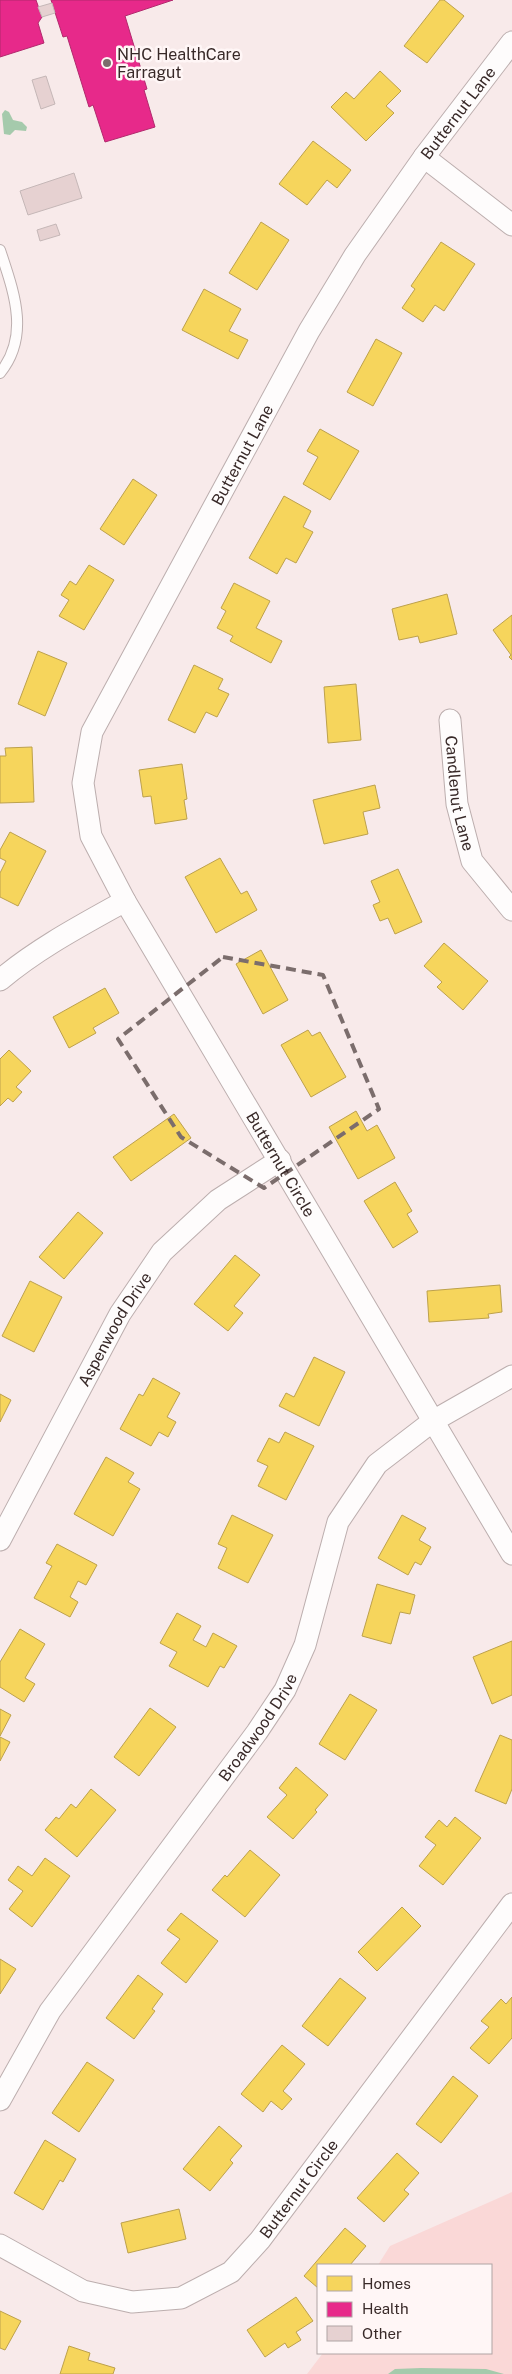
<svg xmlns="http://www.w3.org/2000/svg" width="512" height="2374" font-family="'Public Sans',sans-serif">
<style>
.green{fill:#fad8d7}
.water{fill:#a5caac}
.homes{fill:#f6d55c;stroke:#bda14c}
.health{fill:#e7298a;stroke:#b2296d}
.building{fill:#e6d1d1;stroke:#c5b7b7}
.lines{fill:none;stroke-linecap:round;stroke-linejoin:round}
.lane-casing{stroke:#bcaeae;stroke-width:12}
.street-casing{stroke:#bcaeae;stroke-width:23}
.lane{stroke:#fefcfc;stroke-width:10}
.street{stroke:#fefcfc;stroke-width:21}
.marked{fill:none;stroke:#7b6d6c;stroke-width:4;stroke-dasharray:10 6;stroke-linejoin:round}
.poi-dot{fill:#7b6d6c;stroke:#fff6f6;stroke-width:2}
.labels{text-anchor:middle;stroke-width:5;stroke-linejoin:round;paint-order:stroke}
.poi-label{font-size:16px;fill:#382928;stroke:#fff6f6;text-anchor:start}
.street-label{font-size:16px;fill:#382928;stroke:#fff6f6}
</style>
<rect width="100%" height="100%" fill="#f8eaea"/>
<path class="green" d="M 512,2192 L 512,2374 L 307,2374 L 323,2353 L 491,2353 L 491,2265 L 378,2265 L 390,2246 Z"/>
<g class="water">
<path d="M 5,110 L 9,112 L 13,120 L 22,122 L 27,127 L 26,131 L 15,130 L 10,135 L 4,134 L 2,114 Z"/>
<path d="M 421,2368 L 486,2369 L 504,2374 L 388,2374 L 395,2369 Z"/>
</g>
<g class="homes">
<path d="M 440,0 L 444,0 L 464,16 L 427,63 L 404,46 Z"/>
<path d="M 380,71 L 401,91 L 386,106 L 394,113 L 366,141 L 331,107 L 346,92 L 354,99 Z"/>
<path d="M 313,141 L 351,170 L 337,188 L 327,180 L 307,205 L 279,184 Z"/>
<path d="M 261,222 L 289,240 L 257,290 L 229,273 Z"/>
<path d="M 441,242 L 475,264 L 444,311 L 435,305 L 423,322 L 402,308 L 415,289 L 411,286 Z"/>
<path d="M 204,289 L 241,309 L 229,331 L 248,340 L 238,359 L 182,330 Z"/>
<path d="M 376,339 L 402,353 L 373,406 L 347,392 Z"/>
<path d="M 320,429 L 359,451 L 330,500 L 303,484 L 318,457 L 307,451 Z"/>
<path d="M 133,479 L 157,495 L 124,545 L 100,529 Z"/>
<path d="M 284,496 L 311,511 L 303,527 L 313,532 L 296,563 L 286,558 L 277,574 L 249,558 Z"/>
<path d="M 89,565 L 114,580 L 84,630 L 59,616 L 69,600 L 61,595 L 70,581 L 76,585 Z"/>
<path d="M 234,583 L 270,601 L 256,628 L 282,641 L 271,663 L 230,641 L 233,636 L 217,628 L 226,611 L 221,608 Z"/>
<path d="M 447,594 L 457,634 L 420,643 L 418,636 L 399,640 L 392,609 Z"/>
<path d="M 512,615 L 512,660 L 509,657 L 511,655 L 493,630 Z"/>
<path d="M 38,651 L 67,663 L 45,716 L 18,704 Z"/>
<path d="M 194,665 L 223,679 L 218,689 L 229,694 L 217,717 L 206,712 L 195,733 L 168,720 Z"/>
<path d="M 356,684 L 361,740 L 328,743 L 324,687 Z"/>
<path d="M 32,747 L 34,802 L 0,803 L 0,756 L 6,756 L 5,748 Z"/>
<path d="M 182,764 L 187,799 L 184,800 L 187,819 L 155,824 L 151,796 L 143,797 L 139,770 Z"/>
<path d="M 375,785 L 380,808 L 363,812 L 368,834 L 324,844 L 313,800 Z"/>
<path d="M 10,832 L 46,851 L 18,906 L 0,897 L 0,873 L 6,861 L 0,858 L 0,850 Z"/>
<path d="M 220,858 L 241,894 L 247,891 L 257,910 L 216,933 L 185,877 Z"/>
<path d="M 398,869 L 422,922 L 395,934 L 388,918 L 380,921 L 373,905 L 380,902 L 371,881 Z"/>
<path d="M 444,943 L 488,981 L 463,1010 L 437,987 L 442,982 L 424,966 Z"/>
<path d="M 261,950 L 288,1000 L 263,1014 L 236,964 Z"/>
<path d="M 105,988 L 119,1013 L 93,1028 L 96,1033 L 69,1048 L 53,1017 Z"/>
<path d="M 308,1030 L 312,1036 L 320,1032 L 346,1077 L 311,1097 L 281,1045 Z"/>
<path d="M 9,1050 L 31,1071 L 16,1087 L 22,1092 L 13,1102 L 8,1098 L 0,1106 L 0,1059 Z"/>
<path d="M 356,1111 L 367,1131 L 377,1125 L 395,1158 L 358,1179 L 329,1127 Z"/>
<path d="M 174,1114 L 191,1138 L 131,1181 L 113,1157 Z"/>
<path d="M 395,1182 L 412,1211 L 407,1214 L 418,1232 L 393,1248 L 364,1201 Z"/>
<path d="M 78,1212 L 103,1233 L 64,1279 L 39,1257 Z"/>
<path d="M 235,1255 L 260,1275 L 234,1306 L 243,1313 L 228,1331 L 194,1304 Z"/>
<path d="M 30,1281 L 62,1297 L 34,1352 L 2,1336 Z"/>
<path d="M 500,1285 L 502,1312 L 488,1314 L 489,1318 L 429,1322 L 427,1291 Z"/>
<path d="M 314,1357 L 345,1372 L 319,1426 L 279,1406 L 286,1393 L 294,1397 Z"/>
<path d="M 153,1378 L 180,1393 L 167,1417 L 176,1422 L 168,1437 L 159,1432 L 151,1446 L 120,1429 L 139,1394 L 143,1396 Z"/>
<path d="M 0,1394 L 11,1400 L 0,1422 Z"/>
<path d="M 285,1432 L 314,1446 L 286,1500 L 258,1486 L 268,1466 L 257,1461 L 269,1438 L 279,1443 Z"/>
<path d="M 106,1457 L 134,1473 L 128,1482 L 140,1489 L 113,1536 L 74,1514 Z"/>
<path d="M 232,1515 L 273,1535 L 248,1583 L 218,1568 L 227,1548 L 218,1544 Z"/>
<path d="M 402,1515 L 426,1528 L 419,1540 L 431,1547 L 421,1565 L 415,1562 L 408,1575 L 378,1558 Z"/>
<path d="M 57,1544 L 97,1565 L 86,1585 L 78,1581 L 70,1597 L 78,1602 L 70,1617 L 34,1598 L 52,1566 L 46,1563 Z"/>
<path d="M 377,1584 L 415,1595 L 410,1614 L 400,1612 L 391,1644 L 362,1636 Z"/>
<path d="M 177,1613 L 201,1626 L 193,1640 L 206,1647 L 213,1633 L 237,1646 L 224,1668 L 220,1666 L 208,1687 L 169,1666 L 177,1652 L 160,1643 Z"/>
<path d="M 20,1629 L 45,1644 L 25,1678 L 35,1684 L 24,1702 L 0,1687 L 0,1662 Z"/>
<path d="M 512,1641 L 512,1695 L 492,1704 L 473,1657 Z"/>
<path d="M 350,1694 L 377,1710 L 345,1760 L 319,1744 Z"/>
<path d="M 150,1708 L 176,1727 L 139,1776 L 114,1757 Z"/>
<path d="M 0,1709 L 11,1715 L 0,1736 Z"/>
<path d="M 500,1735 L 512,1740 L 512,1789 L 506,1804 L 475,1791 Z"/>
<path d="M 0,1737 L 10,1742 L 0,1761 Z"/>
<path d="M 296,1767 L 328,1795 L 315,1810 L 317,1812 L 293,1839 L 267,1817 L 287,1795 L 279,1788 Z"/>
<path d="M 91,1789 L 116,1810 L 77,1857 L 45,1830 L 56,1817 L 59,1819 L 71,1804 L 76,1808 Z"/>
<path d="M 455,1817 L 481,1838 L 443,1885 L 419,1866 L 436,1845 L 425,1837 L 439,1820 L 447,1827 Z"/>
<path d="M 250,1850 L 280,1875 L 245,1917 L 212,1890 L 225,1875 L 227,1877 Z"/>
<path d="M 45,1858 L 70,1876 L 32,1927 L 9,1909 L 23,1891 L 8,1880 L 18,1866 L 32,1876 Z"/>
<path d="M 402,1907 L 421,1926 L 377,1971 L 358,1952 Z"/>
<path d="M 181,1913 L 218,1941 L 186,1983 L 161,1963 L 180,1939 L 167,1930 Z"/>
<path d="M 0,1959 L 16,1969 L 0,1994 Z"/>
<path d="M 138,1975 L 163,1994 L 152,2009 L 155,2011 L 134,2039 L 106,2018 Z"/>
<path d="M 340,1978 L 366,1998 L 328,2046 L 302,2026 Z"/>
<path d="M 512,1997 L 512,2038 L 489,2064 L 470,2048 L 489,2027 L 481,2021 L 501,1999 L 506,2004 Z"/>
<path d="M 282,2045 L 305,2064 L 283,2091 L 292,2099 L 282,2110 L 271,2101 L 263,2112 L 241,2094 Z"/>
<path d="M 87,2062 L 114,2080 L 79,2132 L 52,2113 Z"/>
<path d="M 453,2076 L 478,2096 L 441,2143 L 416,2124 Z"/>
<path d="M 219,2126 L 242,2146 L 230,2160 L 233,2163 L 210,2191 L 183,2169 Z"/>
<path d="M 45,2140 L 76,2159 L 63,2182 L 60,2180 L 43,2210 L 14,2193 Z"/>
<path d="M 397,2153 L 419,2173 L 404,2190 L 409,2194 L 384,2222 L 357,2198 Z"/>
<path d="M 179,2209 L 186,2239 L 128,2253 L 121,2223 Z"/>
<path d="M 345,2228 L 366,2246 L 350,2265 L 318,2265 L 318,2288 L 304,2276 Z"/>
<path d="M 296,2297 L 313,2321 L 296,2332 L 301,2340 L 288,2348 L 285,2343 L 265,2357 L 247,2330 Z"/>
<path d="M 0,2311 L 21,2321 L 5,2350 L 0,2348 Z"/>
<path d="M 69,2346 L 90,2353 L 88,2360 L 115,2368 L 113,2374 L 60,2374 Z"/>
</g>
<g class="health">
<path d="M 0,0 L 36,0 L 42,17 L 38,23 L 44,43 L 0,57 Z"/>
<path d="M 51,0 L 173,0 L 125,16 L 147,89 L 144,90 L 155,127 L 105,142 L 93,105 L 89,107 L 67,36 L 63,37 Z"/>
</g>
<g class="building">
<path d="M 52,3 L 55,13 L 42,17 L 38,7 Z"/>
<path d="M 46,76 L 55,104 L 41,109 L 32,80 Z"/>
<path d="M 74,173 L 82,198 L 28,215 L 20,191 Z"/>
<path d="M 56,224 L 60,235 L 40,241 L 37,230 Z"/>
</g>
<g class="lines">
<defs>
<path id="lane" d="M 0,250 C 13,290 31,335 0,373"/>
<g id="street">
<path d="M 424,157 L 512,225"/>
<path id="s1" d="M 450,720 L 457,804 L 472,861 L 512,910"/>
<path id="s2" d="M 125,901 L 91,836 L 83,783 L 92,732 L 309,331 L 355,255 L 424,157 L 512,42"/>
<path id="s3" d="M 0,980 C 38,948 82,925 125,901 L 512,1554"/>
<path id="s4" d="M 0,1540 L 120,1314 L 162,1252 L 218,1200 L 280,1160"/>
<path id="s5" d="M 0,2100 L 50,2011 L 257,1732 L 285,1690 L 305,1645 L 338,1522 L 377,1464 L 433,1421 L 512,1376"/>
<path id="s6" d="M 0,2245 L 83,2291 L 132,2302 L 181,2298 L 231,2272 L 260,2240 L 512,1904"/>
</g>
</defs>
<use href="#lane" class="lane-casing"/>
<use href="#street" class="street-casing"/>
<use href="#lane" class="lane"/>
<use href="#street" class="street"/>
</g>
<path class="marked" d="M 223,957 L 323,975 L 379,1109 L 264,1188 L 181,1137 L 118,1039 Z"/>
<circle class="poi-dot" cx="107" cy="63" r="5"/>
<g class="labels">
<g class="poi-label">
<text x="117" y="60">NHC HealthCare<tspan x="117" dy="18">Farragut</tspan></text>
</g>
<g class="street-label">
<text dy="6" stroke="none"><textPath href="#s2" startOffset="899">Butternut Lane</textPath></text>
<text dy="6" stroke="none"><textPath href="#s2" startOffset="494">Butternut Lane</textPath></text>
<text dy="6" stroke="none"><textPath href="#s1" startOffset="74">Candlenut Lane</textPath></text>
<text dy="6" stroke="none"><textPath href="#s3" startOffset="454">Butternut Circle</textPath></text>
<text dy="6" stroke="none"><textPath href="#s4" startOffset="240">Aspenwood Drive</textPath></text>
<text dy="6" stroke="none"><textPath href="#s5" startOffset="454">Broadwood Drive</textPath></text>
<text dy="6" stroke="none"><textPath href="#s6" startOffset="358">Butternut Circle</textPath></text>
</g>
</g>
<rect x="317" y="2264" width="175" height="90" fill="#fff6f6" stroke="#afa4a4"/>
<rect x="327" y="2276" width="25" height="15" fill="#f6d55c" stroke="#afa4a4"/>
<text x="362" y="2289" font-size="15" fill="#382928">Homes</text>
<rect x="327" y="2302" width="25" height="15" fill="#e7298a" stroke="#afa4a4"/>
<text x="362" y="2314" font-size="15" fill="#382928">Health</text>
<rect x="327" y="2326" width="25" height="15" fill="#e6d1d1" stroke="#afa4a4"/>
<text x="362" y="2339" font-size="15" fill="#382928">Other</text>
</svg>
